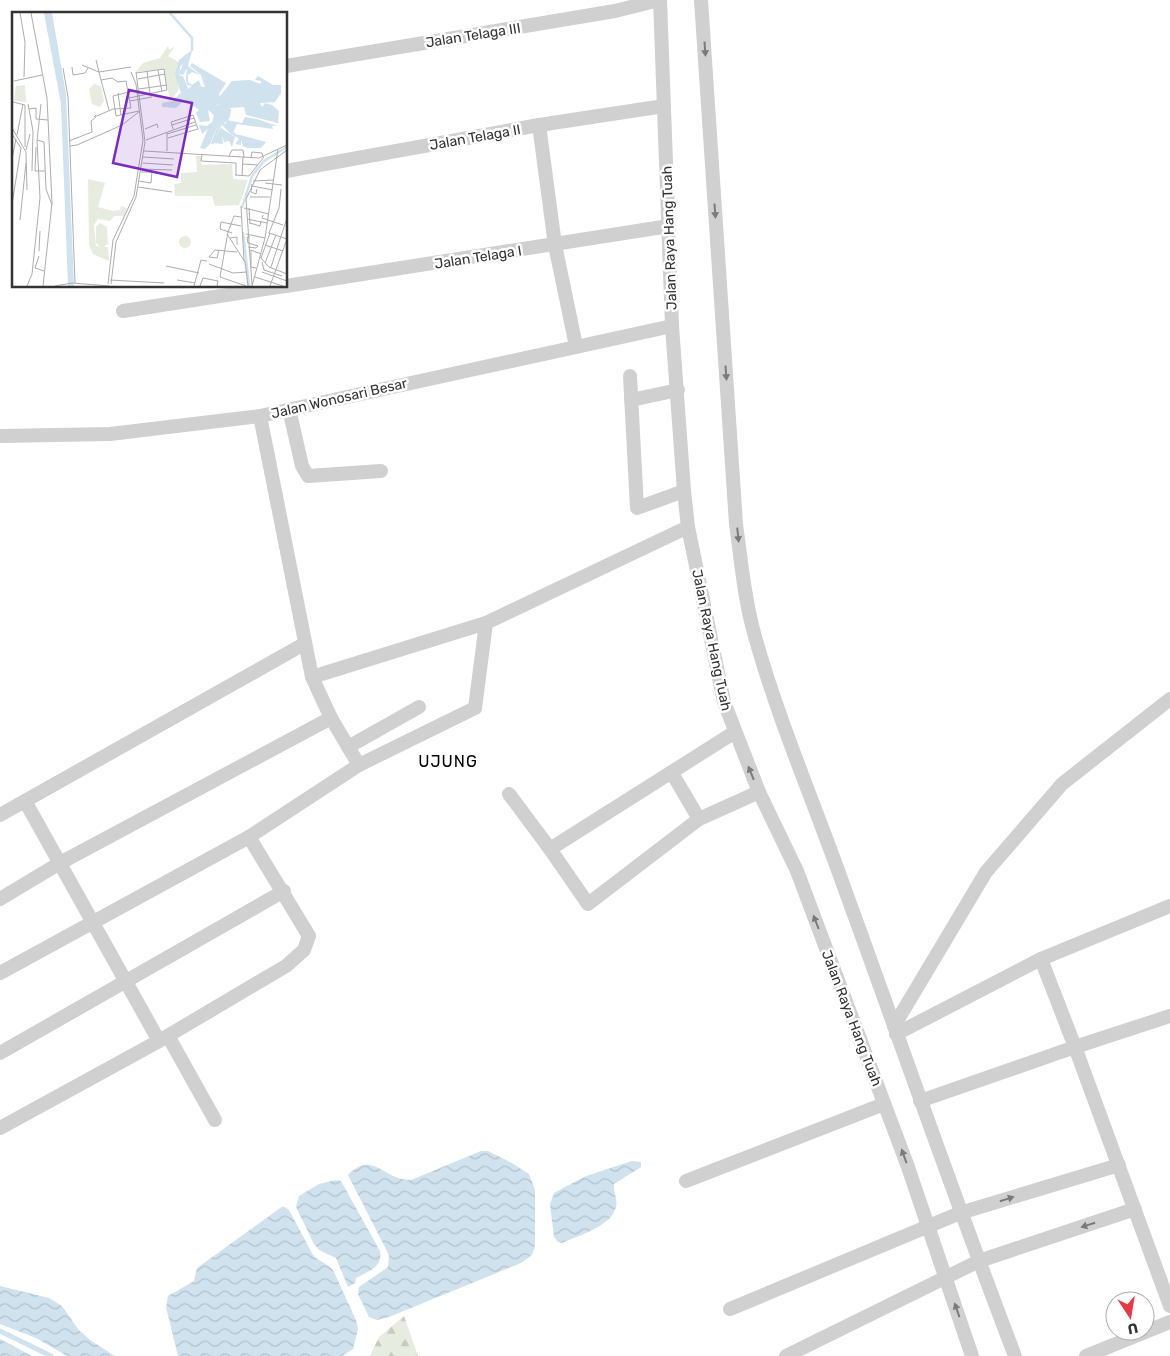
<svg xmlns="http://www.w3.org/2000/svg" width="1170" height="1356" font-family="Rubik,sans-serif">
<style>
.forest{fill:url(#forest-firs)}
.water{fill:url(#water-waves)}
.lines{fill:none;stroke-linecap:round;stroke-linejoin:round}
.stream{stroke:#cfe2ee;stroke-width:5}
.street{stroke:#d0d0d0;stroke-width:14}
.oneway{fill:#7a7a7a}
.labels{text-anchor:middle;stroke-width:5;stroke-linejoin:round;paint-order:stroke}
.street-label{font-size:14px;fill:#333;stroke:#fff}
.quarter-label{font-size:16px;letter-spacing:1px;fill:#000;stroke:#fff}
.inset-river{fill:none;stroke:#cfe2ee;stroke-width:2.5}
.inset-road{fill:none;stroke:#adadad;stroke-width:1}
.view{fill:#7b2cbf;fill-opacity:0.15;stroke:#7b2cbf;stroke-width:2.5}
.inset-edge{fill:none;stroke:#333;stroke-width:2.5}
</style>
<defs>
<pattern id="forest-firs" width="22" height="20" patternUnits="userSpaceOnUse" patternTransform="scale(1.25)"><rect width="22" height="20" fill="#e6ecdf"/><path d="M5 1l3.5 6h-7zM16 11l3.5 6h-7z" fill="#c6cbc0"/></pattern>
<pattern id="water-waves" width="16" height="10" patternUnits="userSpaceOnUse" patternTransform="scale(1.25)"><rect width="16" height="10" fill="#cfe2ee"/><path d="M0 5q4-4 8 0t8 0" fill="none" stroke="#b2c2cd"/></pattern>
</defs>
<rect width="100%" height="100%" fill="#fff"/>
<path class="forest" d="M 404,1316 L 418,1356 L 370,1356 L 379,1337 Z"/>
<g class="water">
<path d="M 481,1151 L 488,1151 L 512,1163 L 529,1174 L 535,1190 L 535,1246 L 532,1255 L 521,1263 L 389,1317 L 377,1320 L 369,1317 L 358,1294 L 359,1287 L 388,1267 L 389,1255 L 348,1175 C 373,1149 384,1181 411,1180 Z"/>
<path d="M 632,1161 L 641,1162 L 641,1167 L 614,1184 C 613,1191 618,1200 616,1207 C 611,1227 579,1235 562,1243 L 558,1242 L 554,1237 L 550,1204 L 554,1193 L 586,1176 Z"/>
<path d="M 336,1180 L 341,1181 L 380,1251 C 383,1267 369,1271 356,1278 L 355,1283 L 348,1287 L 336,1258 L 319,1250 L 314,1244 L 296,1207 L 299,1196 L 319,1184 Z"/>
<path d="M 283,1206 L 289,1210 L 313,1255 C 319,1262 330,1264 334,1272 L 356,1320 L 358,1329 L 353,1349 L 342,1356 L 178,1356 L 166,1307 L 168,1296 L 194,1281 L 197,1268 Z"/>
<path d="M 0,1286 L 49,1298 L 62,1306 L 78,1329 L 90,1340 L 115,1356 L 67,1356 L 36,1338 L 0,1324 Z"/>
<path d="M 0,1339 L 32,1356 L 0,1356 Z"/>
</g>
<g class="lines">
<path class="stream" d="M 0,1331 L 51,1356"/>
<g class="street">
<path d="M 660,0 L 672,326 L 684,491 L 688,527 L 724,702 L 759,792 L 797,871 L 908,1167 L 972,1356"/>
<path d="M 701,0 L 736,524 C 741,560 744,597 754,633 C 778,720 814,802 844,887 C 901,1043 955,1200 1015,1356"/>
<path d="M 286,66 L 615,11 L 659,0"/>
<path d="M 539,125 L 555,245 L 576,346"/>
<path d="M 286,171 L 539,125 L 664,106"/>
<path d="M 286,286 L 669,226"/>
<path d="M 123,311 L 285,286"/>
<path d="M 630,376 L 637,508 L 684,491"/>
<path d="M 631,400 L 678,390"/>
<path d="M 289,409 L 302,466 L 308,476 L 381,471"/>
<path d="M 260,416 L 312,677 L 331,718 L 359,765"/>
<path d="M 0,436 L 110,434 L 260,416 L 672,326"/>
<path d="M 312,677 L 486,623"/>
<path d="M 348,747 L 419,707"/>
<path d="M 672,773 L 699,819"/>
<path d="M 509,794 L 550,849 L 735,732"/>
<path d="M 25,801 L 159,1041"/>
<path d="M 0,815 L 304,644"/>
<path d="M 550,849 L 588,904 L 699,819 L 759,792"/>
<path d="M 0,899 L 60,863 L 331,718"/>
<path d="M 0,973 L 249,837 L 359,765 L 475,708 L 486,623 L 688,527"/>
<path d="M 1170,1016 L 1075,1047 L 1170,1306"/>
<path d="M 894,1026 L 986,872 L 1062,784 L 1170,699"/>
<path d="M 896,1034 L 1041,959 L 1170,906"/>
<path d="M 168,1036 L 215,1120"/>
<path d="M 0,1053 L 284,891"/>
<path d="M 920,1101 L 1075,1047 L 1041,959"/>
<path d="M 0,1128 L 159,1041 L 286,966 L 304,950 L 309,936 L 249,837"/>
<path d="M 686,1181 L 884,1104"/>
<path d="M 730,1309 L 960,1213 L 1119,1165"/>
<path d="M 786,1356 L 979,1261 L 1135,1209"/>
<path d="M 1086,1356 L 1170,1322"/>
</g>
</g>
<defs><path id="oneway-solid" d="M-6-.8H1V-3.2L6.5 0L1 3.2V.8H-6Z" transform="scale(1.25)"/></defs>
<g class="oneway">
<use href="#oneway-solid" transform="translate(705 49) rotate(86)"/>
<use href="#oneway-solid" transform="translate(715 211) rotate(86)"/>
<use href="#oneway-solid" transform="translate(726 373) rotate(86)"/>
<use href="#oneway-solid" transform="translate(738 535) rotate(84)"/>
<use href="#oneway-solid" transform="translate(751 773) rotate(-112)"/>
<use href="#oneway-solid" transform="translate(816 922) rotate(-111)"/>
<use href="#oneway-solid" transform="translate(904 1156) rotate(-110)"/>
<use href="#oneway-solid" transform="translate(1007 1199) rotate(-17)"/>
<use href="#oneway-solid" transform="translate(1088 1225) rotate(162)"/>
<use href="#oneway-solid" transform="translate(957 1310) rotate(-109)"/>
</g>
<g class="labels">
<g class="street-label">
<text transform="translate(473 35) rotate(-9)" y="5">Jalan Telaga III</text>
<text transform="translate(475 137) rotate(-10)" y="5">Jalan Telaga II</text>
<text transform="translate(669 238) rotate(-92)" y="5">Jalan Raya Hang Tuah</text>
<text transform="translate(478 257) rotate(-9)" y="5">Jalan Telaga I</text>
<text transform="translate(339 398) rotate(-13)" y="5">Jalan Wonosari Besar</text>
<text transform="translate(712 640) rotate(78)" y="5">Jalan Raya Hang Tuah</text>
<text transform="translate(852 1018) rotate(69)" y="5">Jalan Raya Hang Tuah</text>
</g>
<g class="quarter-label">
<text x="448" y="767">UJUNG</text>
</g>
</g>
<g transform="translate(12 12)">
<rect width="275" height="275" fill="#fff"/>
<path d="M 76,167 L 93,171 L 86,195 L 101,199 L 108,198 L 109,194 L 115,196 L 112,204 L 102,204 L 98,209 L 86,207 L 82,213 L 84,234 L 96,235 L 97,249 L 81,242 L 77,233 Z" fill="#e6ecdf"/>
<path d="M 156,34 L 157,38 L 163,34 L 156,44 L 166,50 L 166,79 L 158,89 L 152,57 L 124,60 L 131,51 L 148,46 Z" fill="#e6ecdf"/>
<path d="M 184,144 L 189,144 L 189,152 L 192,153 L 220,152 L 221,167 L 236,168 L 227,193 L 203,194 L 200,184 L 163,184 L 162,172 L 169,171 L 169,161 L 185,160 Z" fill="#e6ecdf"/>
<path d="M 82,72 L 89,74 L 92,89 L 88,95 L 80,92 L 77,77 ZM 13,73 L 14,90 L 2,89 L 4,74 ZM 88,211 L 95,215 L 96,232 L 90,236 L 84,231 L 84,215 ZM167 230a6 6 0 1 1 12 0a6 6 0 1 1-12 0Z" fill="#e6ecdf"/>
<path d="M 32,1 L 40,1 L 54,82 L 62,274 L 56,274 L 49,92 ZM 180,38 L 176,54 L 188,63 L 180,60 L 176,63 L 176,70 L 180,73 L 187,68 L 189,75 L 193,75 L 189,63 L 178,54 L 180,51 L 214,71 L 207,82 L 208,84 L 220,69 L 238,68 L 249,72 L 249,69 L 243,68 L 246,64 L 261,73 L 269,73 L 269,81 L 263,90 L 248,91 L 250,95 L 253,91 L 260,93 L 267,99 L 266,111 L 234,103 L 232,95 L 217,96 L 207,92 L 190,97 L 180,92 L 171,84 L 166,69 L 166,63 L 171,64 L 176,77 L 180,74 L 175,73 L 174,68 L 175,56 L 171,63 L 167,62 L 173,47 L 165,60 L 167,80 L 163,62 L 167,48 ZM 168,81 L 172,87 L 185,98 L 172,88 L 164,96 L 150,95 L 150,91 L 161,89 ZM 208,93 L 217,97 L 216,105 L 206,113 L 198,132 L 193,137 L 188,136 L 196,117 L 190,122 L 187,113 L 195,114 L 200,110 L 202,103 L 196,98 L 198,109 L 188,110 L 184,101 L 187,98 ZM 233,105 L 245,107 L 265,114 L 260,114 L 261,117 L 225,112 L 220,123 L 212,115 L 215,108 L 230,111 ZM 210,112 L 209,116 L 223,125 L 220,135 L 217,129 L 212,130 L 210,124 L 211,132 L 201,131 ZM 222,123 L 228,123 L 254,130 L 249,136 L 236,136 L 231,134 L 229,128 L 229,133 L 223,132 L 227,127 Z" fill="#cfe2ee"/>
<path class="inset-river" d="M 158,1 L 180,26 L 180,39M 173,48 L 167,54 L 166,65 L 171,85 L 188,97 L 209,93 L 218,98 L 216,106 L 207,114 L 200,132M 211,112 L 224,124M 230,196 L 240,164 L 252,149 L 275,135M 231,220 L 237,274"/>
<path class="inset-road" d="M 8,1 L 13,30 L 12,65M 19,1 L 35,86 L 40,191 L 31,274M 0,32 L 0,94M 84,48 L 89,68 L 100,66 L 106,70 L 114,69 L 119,96 L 101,97 L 85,104M 70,53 L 87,60 L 119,55M 60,55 L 61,63 L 73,61 L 76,56M 51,56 L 56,85 L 63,271M 146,58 L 150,80M 135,59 L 138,82M 126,67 L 153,62M 89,68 L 97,98M 2,69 L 30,63M 127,77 L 155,73M 125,78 L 101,84 L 104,104 L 127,99M 106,81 L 109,103M 117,86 L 155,78 L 152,57 L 124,61M 118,89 L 140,85M 1,90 L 13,93 L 13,135M 16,92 L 21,119 L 20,159M 17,97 L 24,96 L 24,107 L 36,108M 160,113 L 182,106M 0,116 L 14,140 L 15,178M 133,117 L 145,112 L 146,116M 155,121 L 155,139M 0,122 L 9,136 L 0,192M 155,122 L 184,113M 5,123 L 11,92M 156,126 L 186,117 L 181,103 L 159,110 L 161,117M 25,128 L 32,130 L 34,177 L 40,193M 134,128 L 183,110M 57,129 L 80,120 L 79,109 L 84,105 L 84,103 L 82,105M 58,134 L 65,133 L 110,113 L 128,99M 24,135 L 23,159 L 33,159M 14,138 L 18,122M 132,139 L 247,146 L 275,133M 190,143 L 189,149 L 224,151 L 224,163M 217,144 L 220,138 L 231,138 L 232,145M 131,145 L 162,147M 239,146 L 240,140 L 250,141 L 251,145M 0,147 L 4,127M 131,151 L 161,153M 231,152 L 246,153M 129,157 L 160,158M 223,163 L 237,164 L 252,145M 230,163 L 231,145M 127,169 L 139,171 L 140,160 L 129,160M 241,169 L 262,168M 253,171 L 270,173M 240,172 L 239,180 L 244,182 L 245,177M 240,174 L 261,178M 126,175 L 160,180M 238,185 L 258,185M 229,194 L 232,249M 232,196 L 257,202M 237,196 L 238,212M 251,203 L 250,206 L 271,213M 229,205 L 222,204 L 216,220 L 208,265 L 234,274M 235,207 L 255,211M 8,208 L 14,151M 238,211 L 248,214 L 249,209M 220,221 L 208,217 L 209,210 L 229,214M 257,221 L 267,196 L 269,177M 257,221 L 275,227M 215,222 L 233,250 L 236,274M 234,222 L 253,226M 218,226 L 225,225 L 225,233M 253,233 L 271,239M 236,235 L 244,236 L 246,234 L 236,231 L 235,225 L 238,225M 207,238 L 205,246 L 197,245 L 203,238 L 225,240M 27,239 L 28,219M 27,244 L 23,256 L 32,259M 248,245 L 257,255 L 275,262M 249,246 L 258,221M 250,250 L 252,258 L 270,264M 253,251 L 264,223M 197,252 L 221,261 L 235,260M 154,254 L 187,261M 259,255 L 275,206M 244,256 L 239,255 L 239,238 L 249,242M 250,260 L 275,269M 243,265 L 271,274M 98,268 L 152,271M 165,268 L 183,271M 96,272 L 101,228 L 122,184 L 131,128 L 124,72 L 119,60M 99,272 L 104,230 L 124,185 L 133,130 L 124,60M 240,273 L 234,187 L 248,158 L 275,138M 15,274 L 20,262 L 28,186 L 25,129 L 29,92M 43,274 L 60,271 L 98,274M 182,274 L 189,248 L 195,249M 188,274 L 191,266 L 206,269 L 205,274M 240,274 L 253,226 L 266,137M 258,274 L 275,227"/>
<path class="view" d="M 117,78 L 180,91 L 165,165 L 101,151 Z"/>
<rect width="275" height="275" class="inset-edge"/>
</g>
<g transform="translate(1130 1316) rotate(168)"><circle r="24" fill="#ffffff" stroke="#adadad"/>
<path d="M0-4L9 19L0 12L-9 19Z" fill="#e63946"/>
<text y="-8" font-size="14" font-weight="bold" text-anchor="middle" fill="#333333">U</text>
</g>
</svg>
